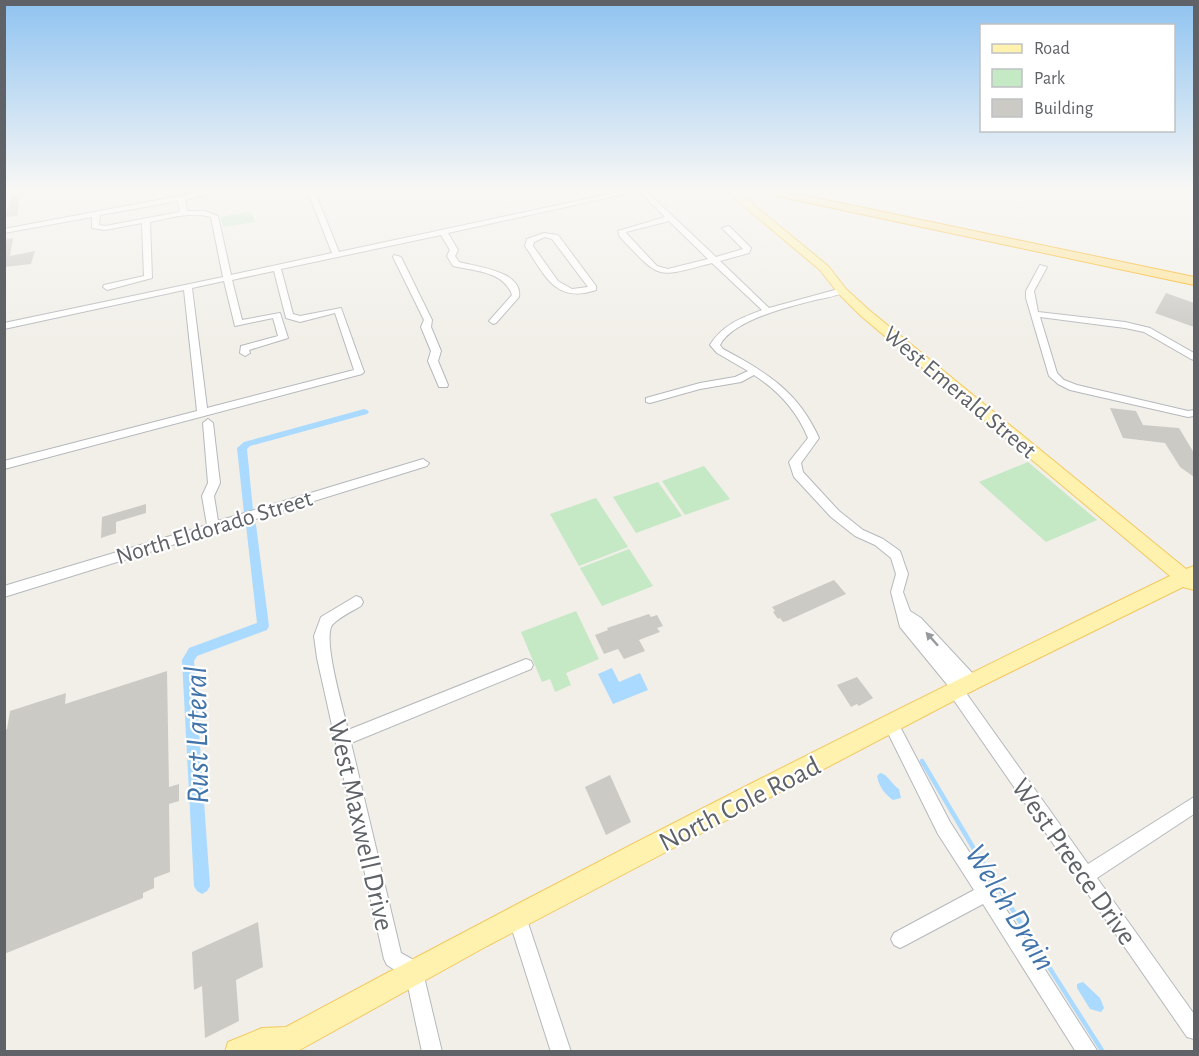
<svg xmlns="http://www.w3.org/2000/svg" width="1199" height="1056" font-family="'Alegreya Sans',sans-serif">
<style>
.green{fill:#c5e8c5}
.water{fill:#aadaff}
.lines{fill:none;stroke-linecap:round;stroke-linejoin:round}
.stream{stroke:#aadaff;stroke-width:4.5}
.canal{fill:#aadaff;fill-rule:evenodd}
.building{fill:#cccac5}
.minor-casing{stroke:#b5b8bc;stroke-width:2}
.major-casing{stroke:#f2c960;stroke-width:2}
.highway-casing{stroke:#f9ab00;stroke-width:2}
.minor{fill:#fff;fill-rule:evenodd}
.major{fill:#fff2af;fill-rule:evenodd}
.highway{fill:#fde293;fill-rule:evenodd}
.oneway{fill:#979a9d}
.labels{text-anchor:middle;stroke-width:4.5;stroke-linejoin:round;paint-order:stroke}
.street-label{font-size:24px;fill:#5f6368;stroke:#fff}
.near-street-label{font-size:28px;fill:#5f6368;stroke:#fff}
.near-water-label{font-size:32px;font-style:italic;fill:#4174aa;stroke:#fff}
</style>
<rect width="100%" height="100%" fill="#f1efe8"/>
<g class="green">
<path d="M 246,212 L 252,213 L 255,222 L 223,227 L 221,217 Z"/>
<path d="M 1028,462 L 1097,520 L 1046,542 L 979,482 Z"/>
<path d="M 704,466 L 730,499 L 685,515 L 662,481 Z"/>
<path d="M 658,482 L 682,516 L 636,533 L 613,497 Z"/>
<path d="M 596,498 L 628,547 L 579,566 L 550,514 Z"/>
<path d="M 629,549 L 653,586 L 602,606 L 580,568 Z"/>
<path d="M 576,611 L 599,659 L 566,673 L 571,685 L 555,692 L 550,679 L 542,682 L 521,632 Z"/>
</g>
<g class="water">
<path d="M 612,668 L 619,682 L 640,673 L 648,690 L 613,704 L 598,674 Z"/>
<path d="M 880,773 C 888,774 891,784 899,789 L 901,798 L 893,800 C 885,794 879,787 877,776 Z"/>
<path d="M 1083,982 L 1100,998 L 1104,1008 L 1101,1012 L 1090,1009 L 1077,988 L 1077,984 Z"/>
</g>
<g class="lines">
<path class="stream" d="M 922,761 L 977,854 L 1103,1052"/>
<g class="canal">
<path d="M 364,409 L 367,410 L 369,412 L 367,414 L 250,446 L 247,449 L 253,510 L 248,514 L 244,513 L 237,448 L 244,442 Z"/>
<path d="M 251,521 L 255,522 L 256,525 L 269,626 L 267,630 L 197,656 L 194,661 L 210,886 L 207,891 L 202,894 L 197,891 L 194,886 L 182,660 L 189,648 L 257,623 L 246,525 L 247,522 Z"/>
</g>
</g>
<g class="building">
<path d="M 20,194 L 17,216 L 6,217 L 10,196 Z"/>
<path d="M 13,238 L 10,256 L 35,251 L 31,264 L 4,267 L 4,240 Z"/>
<path d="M 1166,293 L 1194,303 L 1194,327 L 1155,313 Z"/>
<path d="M 1110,408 L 1136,411 L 1143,425 L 1179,428 L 1194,453 L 1194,477 L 1180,467 L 1165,443 L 1123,438 Z"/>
<path d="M 146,504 L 146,513 L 116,522 L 116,533 L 101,538 L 102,517 Z"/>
<path d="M 834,580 L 846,594 L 787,621 L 783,622 L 780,618 L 778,619 L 773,612 L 775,611 L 772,607 Z"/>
<path d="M 649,614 L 651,617 L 657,615 L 663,626 L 657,628 L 660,632 L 639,640 L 645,651 L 624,659 L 618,649 L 604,654 L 595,635 L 608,630 L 607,628 Z"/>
<path d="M 167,671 L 169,787 L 179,784 L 179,801 L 169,804 L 170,872 L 154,878 L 154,888 L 143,893 L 143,898 L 4,954 L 4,730 L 7,729 L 10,711 L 66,693 L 65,704 Z"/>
<path d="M 857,677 L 873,698 L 859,706 L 857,704 L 851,707 L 837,685 Z"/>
<path d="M 610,775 L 631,822 L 606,835 L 585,787 Z"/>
<path d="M 258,922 L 263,967 L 236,980 L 239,1021 L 205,1038 L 202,986 L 194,990 L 192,952 Z"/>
</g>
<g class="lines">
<defs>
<g id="minor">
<path d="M 201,192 L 217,192 L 185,200 L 187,211 L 205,211 L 218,216 L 231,275 L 332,253 L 308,192 L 315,192 L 339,252 L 619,192 L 633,192 L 448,233 L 458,250 L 455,256 L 459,262 C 477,267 523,271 519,297 L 496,323 L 493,324 L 489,321 L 512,295 C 504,271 474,271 453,266 L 447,256 L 450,250 L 441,235 L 281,269 L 293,314 L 300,316 L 341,308 L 364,372 L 362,374 L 4,469 L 4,461 L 197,411 L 184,290 L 4,329 L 4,323 L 223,277 L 211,217 C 191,211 169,218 150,222 L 152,278 L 107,290 L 103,287 L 104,285 L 144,276 L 142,223 L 105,230 L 92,228 L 92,217 L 4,233 L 4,229 ZM 178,201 L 180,212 L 105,226 L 99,225 L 100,215 ZM 274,271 L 286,318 L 300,322 L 335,313 L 354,370 L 207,408 L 192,288 L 224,281 L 235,326 L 273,318 L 278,336 L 241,346 L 240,353 L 245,356 L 250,353 L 249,350 L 288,338 L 280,313 L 242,320 L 232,280 Z"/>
<path d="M 640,192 L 647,192 L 716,257 L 743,249 L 722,228 L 729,226 L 751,248 L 749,253 L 720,261 L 769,308 L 842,288 L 846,291 C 838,296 825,298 815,300 C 788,307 733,320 720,345 L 723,349 C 766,372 798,391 819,438 L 801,463 L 803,472 L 839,511 L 863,530 L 883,539 L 900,551 L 908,574 L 903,592 L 910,611 L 921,618 L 976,677 L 978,682 L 976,687 L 971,689 L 966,687 L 966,693 L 1088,864 L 1194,797 L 1194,814 L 1097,878 L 1194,1014 L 1194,1039 L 1187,1037 L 951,696 L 949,691 L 950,688 L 900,627 L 891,592 L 896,574 L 891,558 L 875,545 L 855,536 L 831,517 L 794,477 L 789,462 L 808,438 C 797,411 779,391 754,375 L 741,382 L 700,389 L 650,403 L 646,402 L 646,398 L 700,383 L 735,377 L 748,371 L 717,353 L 710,345 C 722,325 741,318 762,310 L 712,263 C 655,278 661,280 620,237 L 618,231 L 665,217 ZM 669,221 L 708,259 L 668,269 L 657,266 L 627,234 L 626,232 Z"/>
<path d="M 544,233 L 558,235 L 596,286 L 596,290 C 555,304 545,275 525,246 L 527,239 ZM 545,237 L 552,239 L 588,287 L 572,289 L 558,281 L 533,246 L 534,242 Z"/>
<path d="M 394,255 L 401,257 L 432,320 L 431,327 L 441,351 L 438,361 L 448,385 L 447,387 L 439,387 L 428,361 L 431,351 L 421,327 L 424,320 L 393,257 Z"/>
<path d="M 1040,265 L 1047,267 L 1034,291 L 1038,312 L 1125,322 L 1150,328 L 1194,353 L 1194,360 L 1191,359 L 1144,332 L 1125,328 L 1040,317 L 1057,373 L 1064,380 L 1077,385 L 1188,411 L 1194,410 L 1194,416 L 1188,417 L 1070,390 L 1058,384 L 1049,376 L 1026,298 L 1026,291 Z"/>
<path d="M 208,419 L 213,423 L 220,483 L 214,496 L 218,521 L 423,459 L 429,463 L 427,466 L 4,597 L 4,586 L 207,525 L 202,496 L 208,483 L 203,423 Z"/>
<path d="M 356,596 L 361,598 L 363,602 L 361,606 C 352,611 340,617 333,624 C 321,636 344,711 348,730 L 526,659 L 531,661 L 533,665 L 531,669 L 351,743 L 401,953 L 421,964 L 442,1052 L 422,1052 L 406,977 L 387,965 L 384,959 L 317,658 L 314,636 L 321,617 Z"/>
<path d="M 891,717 L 896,719 L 950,822 L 1098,1052 L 1076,1052 L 983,904 L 906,945 L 900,948 L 894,945 L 891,939 L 894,933 L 974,890 L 938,834 L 886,729 L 884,724 L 886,719 Z"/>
<path d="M 517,908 L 523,911 L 526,917 L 571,1052 L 551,1052 L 508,917 L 511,911 Z"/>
</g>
<path id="major" d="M 727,192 L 738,192 L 828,266 L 846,289 L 869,310 L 1186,569 L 1194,566 L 1194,590 L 1183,587 L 978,688 L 487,946 L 296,1052 L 225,1052 L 228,1042 L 262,1028 L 286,1027 C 577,870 872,720 1170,576 L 861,316 L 838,293 L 820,270 Z"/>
<path id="highway" d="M 767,192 L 788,192 L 1194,277 L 1194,285 L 772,195 Z"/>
</defs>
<use href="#minor" class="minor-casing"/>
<use href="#major" class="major-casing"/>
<use href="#highway" class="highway-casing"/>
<use href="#minor" class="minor"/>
<use href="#major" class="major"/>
<use href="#highway" class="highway"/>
</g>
<defs><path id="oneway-solid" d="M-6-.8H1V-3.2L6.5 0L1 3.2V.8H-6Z" transform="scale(1.5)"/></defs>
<use class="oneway" href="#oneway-solid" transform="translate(932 639) rotate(-132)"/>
<linearGradient id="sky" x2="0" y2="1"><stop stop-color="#8fc3f1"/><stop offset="0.56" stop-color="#f9f8f5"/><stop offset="1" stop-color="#f9f8f5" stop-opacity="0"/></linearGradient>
<rect width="1199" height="340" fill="url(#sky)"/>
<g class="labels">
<g class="street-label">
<text transform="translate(960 392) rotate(40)" y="8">West Emerald Street</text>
<text transform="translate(214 527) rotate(-17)" y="8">North Eldorado Street</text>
</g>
<g class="near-street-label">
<text transform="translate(739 803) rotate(-27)" y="10">North Cole Road</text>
<text transform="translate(362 825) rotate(77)" y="10">West Maxwell Drive</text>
<text transform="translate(1075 861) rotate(55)" y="10">West Preece Drive</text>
</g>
<g class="near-water-label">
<text transform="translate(196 735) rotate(-91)" y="11">Rust Lateral</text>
<text transform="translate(1011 907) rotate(58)" y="11">Welch Drain</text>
</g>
</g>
<rect width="1199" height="1056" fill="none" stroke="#5f6368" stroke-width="12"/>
<rect x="980" y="24" width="195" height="108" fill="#ffffff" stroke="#bfc1c3" stroke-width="1.5"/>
<rect x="992" y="44" width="30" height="9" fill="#fff2af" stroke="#bfc1c3" stroke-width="1.5"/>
<text x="1034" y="54" font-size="18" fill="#5f6368">Road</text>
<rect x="992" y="69" width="30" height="18" fill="#c5e8c5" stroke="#bfc1c3" stroke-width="1.5"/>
<text x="1034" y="84" font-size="18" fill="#5f6368">Park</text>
<rect x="992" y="99" width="30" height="18" fill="#cccac5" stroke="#bfc1c3" stroke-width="1.5"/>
<text x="1034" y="114" font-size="18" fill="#5f6368">Building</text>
</svg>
